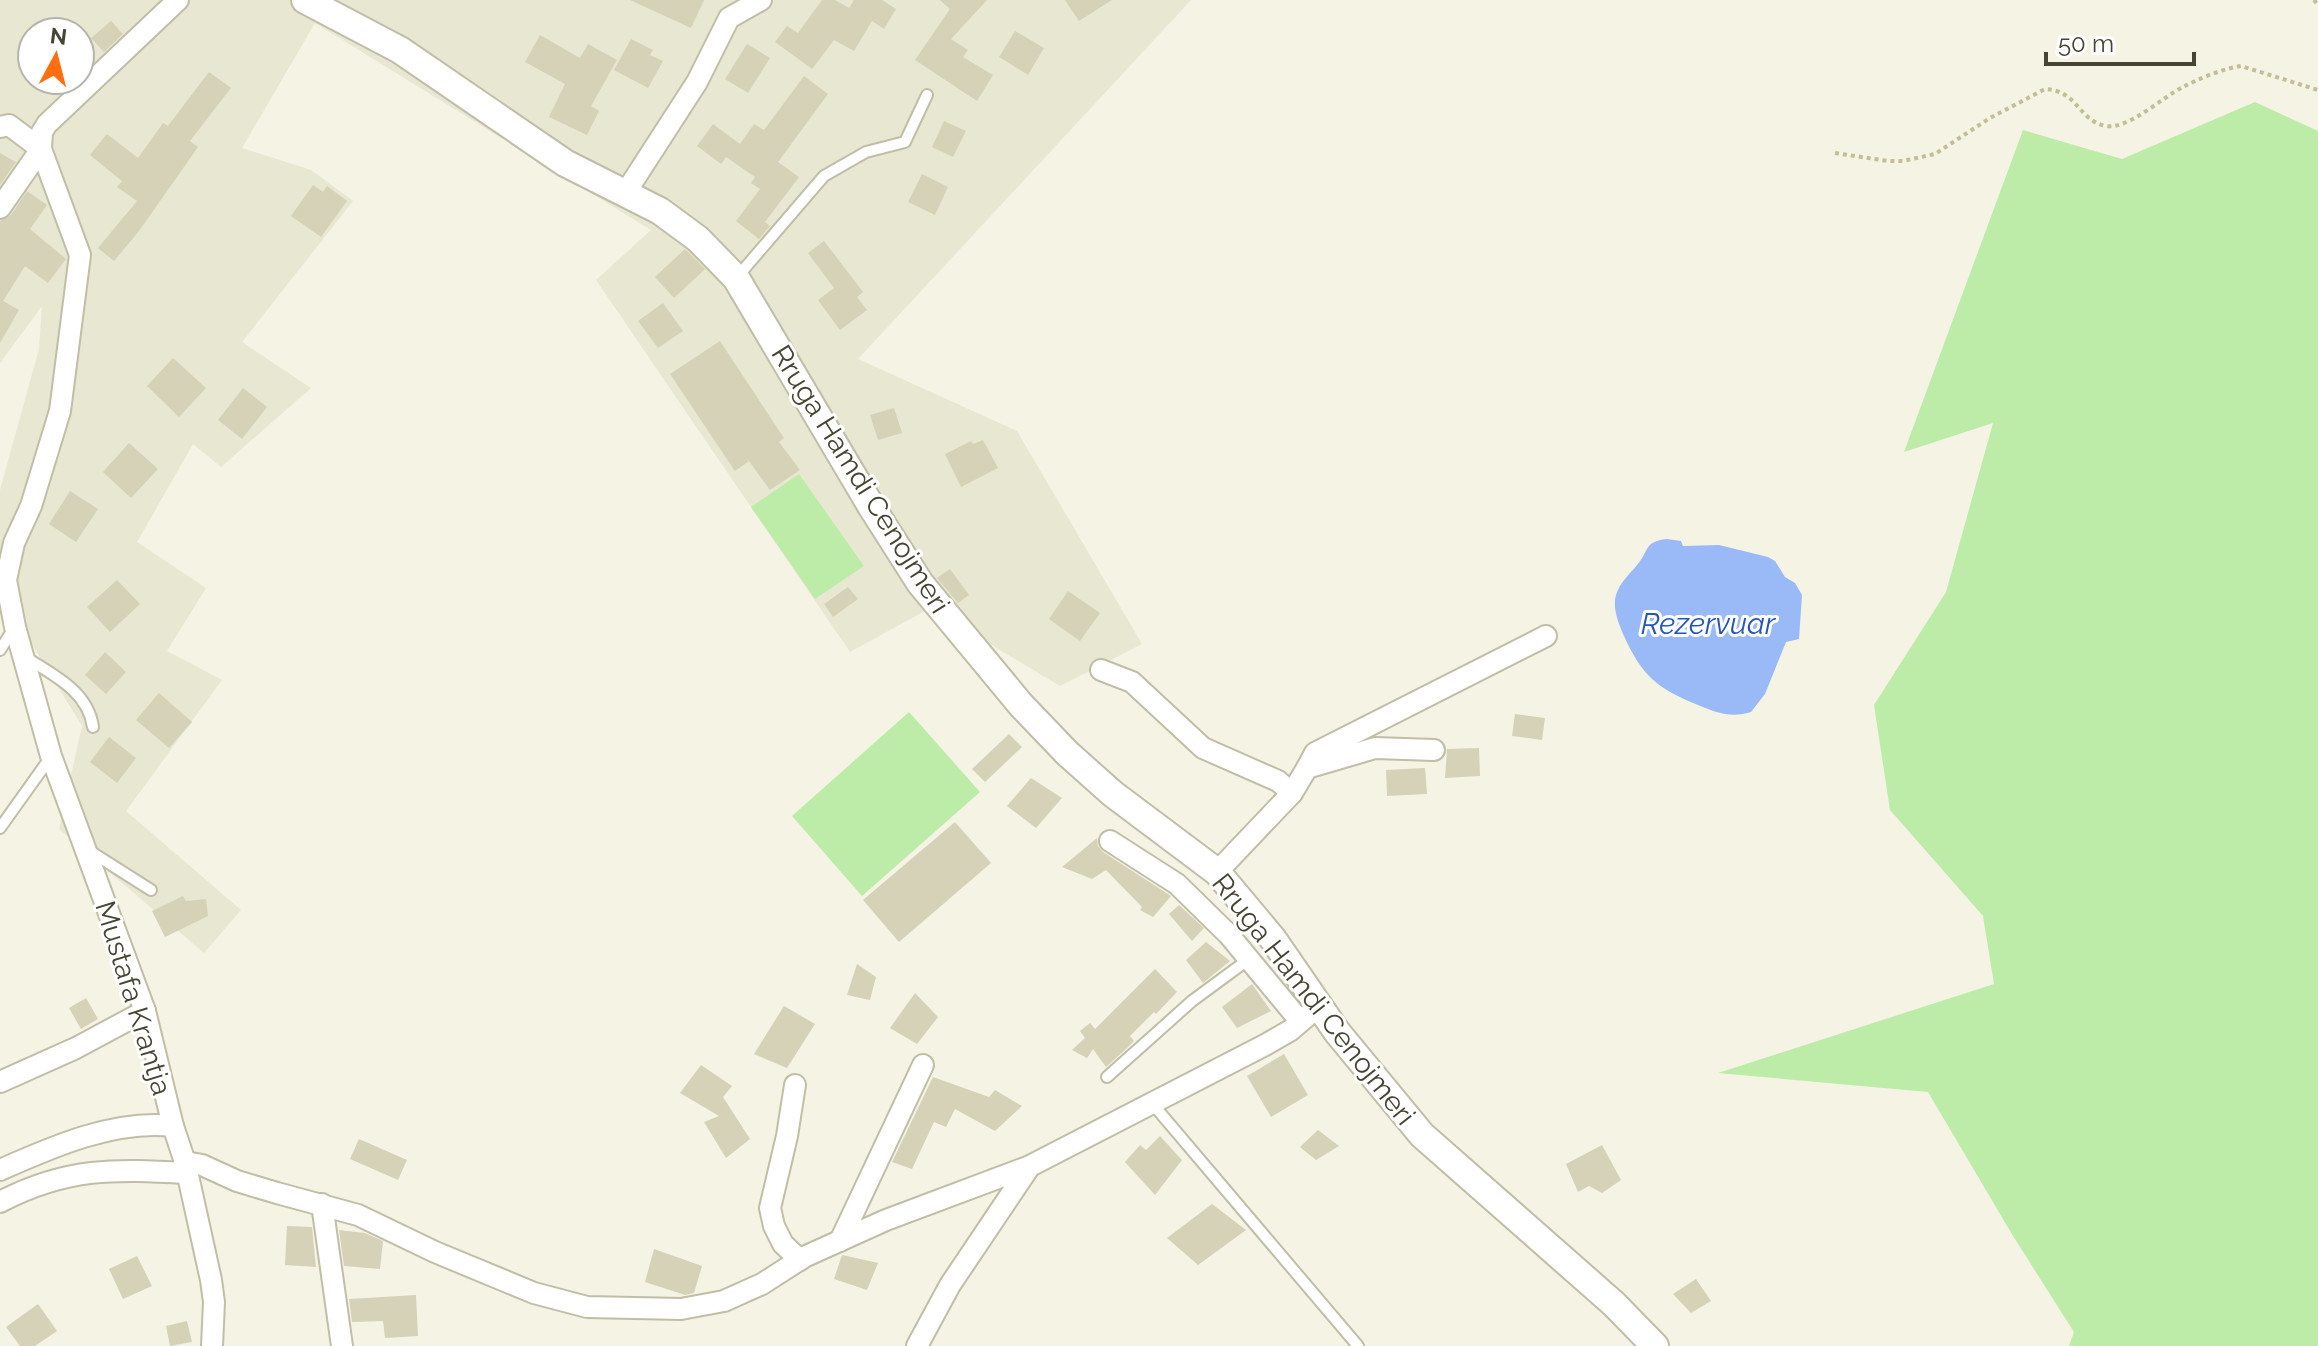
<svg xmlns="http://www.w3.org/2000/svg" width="2318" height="1346" font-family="Raleway,sans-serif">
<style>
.residential{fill:#e8e7d2;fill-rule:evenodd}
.green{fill:#bdeca9}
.water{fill:#9abaf7}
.building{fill:#d6d2b8}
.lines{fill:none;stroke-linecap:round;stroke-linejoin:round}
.service-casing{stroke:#c0bea6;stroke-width:14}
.minor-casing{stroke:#c0bea6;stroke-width:24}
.tertiary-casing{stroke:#c0bea6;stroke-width:30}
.path{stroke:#c3be96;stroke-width:4;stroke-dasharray:4 4;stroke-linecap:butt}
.service{stroke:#fff;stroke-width:10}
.minor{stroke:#fff;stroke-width:20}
.tertiary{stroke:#fff;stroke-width:26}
.labels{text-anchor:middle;stroke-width:6;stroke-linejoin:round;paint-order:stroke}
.street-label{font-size:28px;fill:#464433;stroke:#fff}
.water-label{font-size:30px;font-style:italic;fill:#2355bc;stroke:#fff}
</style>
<rect width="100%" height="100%" fill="#f4f3e4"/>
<path class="residential" d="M 0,0 L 1191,0 L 858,359 L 1017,431 L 1142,644 L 1060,686 L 930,608 L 850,652 L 596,280 L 651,230 L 315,23 L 242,148 L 311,170 L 353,201 L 242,342 L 311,388 L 221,467 L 193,444 L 137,542 L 206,588 L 167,651 L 222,680 L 126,811 L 241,910 L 204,953 L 59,829 L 82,726 L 0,592 L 0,490 L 39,349 L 42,306 L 0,363 ZM 32,32 L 80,32 L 80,80 L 32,80 Z"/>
<g class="green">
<path d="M 2255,102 L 2318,131 L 2318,1346 L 2069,1346 L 2074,1332 L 2013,1236 L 1928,1092 L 1718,1073 L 1994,984 L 1983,916 L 1890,810 L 1874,705 L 1946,592 L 1993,423 L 1904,452 L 2023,130 L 2122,159 Z"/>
<path d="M 799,474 L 864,566 L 815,599 L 751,507 Z"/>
<path d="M 909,712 L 980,792 L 862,896 L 792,816 Z"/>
</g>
<path class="water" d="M 1667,539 L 1681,541 L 1683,546 L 1719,545 L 1768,557 L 1775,561 L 1785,577 L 1795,583 L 1802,595 L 1799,639 L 1786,642 L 1765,694 L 1751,712 C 1731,718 1717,713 1698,705 C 1658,689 1642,676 1624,636 C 1619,624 1612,608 1616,595 C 1620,582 1629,575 1637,565 C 1650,550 1643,542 1667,539 Z"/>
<g class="building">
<path d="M 630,0 L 704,0 L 691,28 Z"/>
<path d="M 822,0 L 835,0 L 849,8 L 854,0 L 882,0 L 896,9 L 884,29 L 872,21 L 854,51 L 834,40 L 812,69 L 775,42 L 787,26 L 798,33 Z"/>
<path d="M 940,0 L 987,0 L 951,39 L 968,50 L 963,57 L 993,75 L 977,101 L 915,60 L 950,9 Z"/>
<path d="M 1065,0 L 1112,0 L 1079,21 Z"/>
<path d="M 111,21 L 123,34 L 104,52 L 91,38 Z"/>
<path d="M 1015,31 L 1044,48 L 1028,75 L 999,57 Z"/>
<path d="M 540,35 L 580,58 L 588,44 L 617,60 L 591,106 L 599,111 L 587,135 L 549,117 L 565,84 L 525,62 Z"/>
<path d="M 631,39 L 653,50 L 650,55 L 663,61 L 648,88 L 614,70 Z"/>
<path d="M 747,44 L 770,58 L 748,93 L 725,79 Z"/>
<path d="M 209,72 L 231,88 L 190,141 L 198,147 L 139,231 L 114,261 L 98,248 L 137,201 L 117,187 L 122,181 L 90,155 L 107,134 L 138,158 L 163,123 L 168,126 Z"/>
<path d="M 804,76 L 828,94 L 778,162 L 799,177 L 765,222 L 770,226 L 759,239 L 736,221 L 760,189 L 751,183 L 755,177 L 726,157 L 721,164 L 697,146 L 713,124 L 740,144 L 754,124 L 764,130 Z"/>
<path d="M 944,121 L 966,131 L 953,157 L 932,147 Z"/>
<path d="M 0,153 L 16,162 L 0,185 Z"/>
<path d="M 922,174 L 948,187 L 935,215 L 908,202 Z"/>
<path d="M 313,185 L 323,192 L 327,186 L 347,201 L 321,237 L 291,216 Z"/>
<path d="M 27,191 L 47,205 L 30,229 L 66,259 L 48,283 L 25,266 L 3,301 L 19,310 L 0,343 L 0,221 L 11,215 Z"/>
<path d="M 824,241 L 863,292 L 857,297 L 867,310 L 840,330 L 818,300 L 834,288 L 808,253 Z"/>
<path d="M 685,249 L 705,269 L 674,298 L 655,277 Z"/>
<path d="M 663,303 L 683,331 L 658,348 L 638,321 Z"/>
<path d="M 720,341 L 784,438 L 779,442 L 800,470 L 770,490 L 749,461 L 735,471 L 670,374 Z"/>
<path d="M 173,358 L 206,388 L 179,417 L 147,386 Z"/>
<path d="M 243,388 L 267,407 L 242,439 L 218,420 Z"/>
<path d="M 894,408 L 902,433 L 878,440 L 870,415 Z"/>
<path d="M 983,440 L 998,468 L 961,487 L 945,454 L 971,441 L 973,444 Z"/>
<path d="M 129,443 L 158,469 L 131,498 L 103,472 Z"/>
<path d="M 70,491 L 98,509 L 76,542 L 49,524 Z"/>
<path d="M 950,569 L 969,595 L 958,603 L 937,578 Z"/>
<path d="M 117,580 L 140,604 L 110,632 L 87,607 Z"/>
<path d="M 848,587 L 858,599 L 833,617 L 824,604 Z"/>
<path d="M 1068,591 L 1100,613 L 1080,641 L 1049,619 Z"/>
<path d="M 105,652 L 126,672 L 106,694 L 85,675 Z"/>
<path d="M 159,693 L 192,722 L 169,748 L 136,720 Z"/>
<path d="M 1515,714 L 1545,718 L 1542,740 L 1512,736 Z"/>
<path d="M 1009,734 L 1022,747 L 985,782 L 972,769 Z"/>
<path d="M 109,737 L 136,758 L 117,783 L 90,762 Z"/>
<path d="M 1479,748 L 1480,776 L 1445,778 L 1447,749 Z"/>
<path d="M 1425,768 L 1427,794 L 1387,796 L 1386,770 Z"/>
<path d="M 1031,778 L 1062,798 L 1036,828 L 1007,806 Z"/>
<path d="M 955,822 L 991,863 L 899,942 L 863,900 Z"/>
<path d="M 1097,838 L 1098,846 L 1103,852 L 1171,896 L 1153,917 L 1140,910 L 1142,907 L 1106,870 L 1092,879 L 1062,867 Z"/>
<path d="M 183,896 L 186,901 L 206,899 L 208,916 L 165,937 L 152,911 Z"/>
<path d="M 1179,905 L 1204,928 L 1192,941 L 1169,914 Z"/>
<path d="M 1206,942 L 1230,961 L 1203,983 L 1186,960 Z"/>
<path d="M 857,964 L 876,977 L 870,1000 L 847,995 Z"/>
<path d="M 1155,969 L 1177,992 L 1156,1014 L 1154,1012 L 1130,1036 L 1134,1041 L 1125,1050 L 1106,1067 L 1093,1049 L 1087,1058 L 1072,1050 L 1085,1038 L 1080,1031 L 1090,1023 L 1095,1029 Z"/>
<path d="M 1252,984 L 1271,1011 L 1237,1028 L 1222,1007 Z"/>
<path d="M 915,993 L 938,1017 L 917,1044 L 890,1028 Z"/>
<path d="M 86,998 L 98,1019 L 81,1029 L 69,1008 Z"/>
<path d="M 784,1006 L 815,1024 L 787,1068 L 754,1054 Z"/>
<path d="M 1284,1054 L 1308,1095 L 1271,1117 L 1247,1076 Z"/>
<path d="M 701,1065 L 732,1086 L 723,1097 L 750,1139 L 726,1158 L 704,1122 L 719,1116 L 680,1093 Z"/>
<path d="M 933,1077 L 989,1097 L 995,1090 L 1022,1106 L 995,1131 L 955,1109 L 946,1127 L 934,1122 L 912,1169 L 892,1162 Z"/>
<path d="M 1318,1130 L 1339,1146 L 1316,1160 L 1300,1147 Z"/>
<path d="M 1160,1136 L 1182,1160 L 1155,1195 L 1125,1162 L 1140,1145 L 1146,1150 Z"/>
<path d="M 359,1139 L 407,1160 L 398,1180 L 350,1159 Z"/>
<path d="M 1602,1145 L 1621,1180 L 1602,1193 L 1589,1186 L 1578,1192 L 1566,1164 Z"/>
<path d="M 1212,1204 L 1246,1230 L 1198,1265 L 1167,1238 Z"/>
<path d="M 287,1226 L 312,1227 L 316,1267 L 285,1265 Z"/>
<path d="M 339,1230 L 365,1233 L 383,1241 L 380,1269 L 344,1266 Z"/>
<path d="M 654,1249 L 702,1266 L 694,1293 L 685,1295 L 645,1282 Z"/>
<path d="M 842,1255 L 878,1263 L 867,1290 L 834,1279 Z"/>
<path d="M 137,1256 L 152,1286 L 123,1299 L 109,1269 Z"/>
<path d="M 1696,1279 L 1711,1301 L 1691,1313 L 1673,1294 Z"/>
<path d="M 416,1295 L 418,1336 L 385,1338 L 383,1321 L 352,1322 L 349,1299 Z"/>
<path d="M 38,1304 L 57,1331 L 35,1346 L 20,1346 L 6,1327 Z"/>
<path d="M 187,1321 L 192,1342 L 170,1346 L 166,1326 Z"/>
</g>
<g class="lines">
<defs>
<g id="service">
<path d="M 738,276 L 824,176 L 866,152 L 905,142 L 927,95"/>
<path d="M 0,650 L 14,628"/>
<path d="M 25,657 C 53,675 88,691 93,727"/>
<path d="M 0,828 L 50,758"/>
<path d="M 88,850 L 151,890"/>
<path d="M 1107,1077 L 1192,1001 L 1249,959"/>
<path d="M 1151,1102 L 1358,1346"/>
</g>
<g id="minor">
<path d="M 178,0 L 47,124 L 42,132 L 41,149 L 80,255 L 60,411 L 31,506 L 14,543 L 6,580 L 15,627 L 51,756 L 145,1011 L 173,1126 L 185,1162 L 211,1280 L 214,1302 L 212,1346"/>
<path d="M 0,127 L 9,125 L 41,149 L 0,208"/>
<path d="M 624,195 L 697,82 L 729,18 L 761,0"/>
<path d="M 1101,670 L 1132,682 L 1203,748 L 1278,781 L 1292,793"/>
<path d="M 1307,768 L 1315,753 L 1546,636"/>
<path d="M 1110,841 L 1177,884 L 1229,935 L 1300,1021"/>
<path d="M 1217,872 L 1292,793 L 1307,768 L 1375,748 L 1434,750"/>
<path d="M 0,1082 L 76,1048 L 145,1011"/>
<path d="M 795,1085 L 787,1136 L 770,1208 L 774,1226 L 783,1244 L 800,1260"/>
<path d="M 185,1162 L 202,1165 L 237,1181 L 277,1193 L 358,1215 L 435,1252 L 534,1293 L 587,1307 L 681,1309 L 724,1301 L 762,1284 L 804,1257 L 886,1220 L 1030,1166 L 1265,1045 L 1291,1030 L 1319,1006"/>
<path d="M 0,1170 C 52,1147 115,1119 173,1126"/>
<path d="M 0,1202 C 67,1167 115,1169 188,1173"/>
<path d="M 322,1204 L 342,1346"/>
<path d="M 840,1241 L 923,1065"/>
<path d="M 917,1346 L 950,1285 L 1030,1166"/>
</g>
<path id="tertiary" d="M 305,0 L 400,50 L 565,163 L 660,211 L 698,239 L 736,278 L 871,506 L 920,583 L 1021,705 L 1067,753 L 1113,794 L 1217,872 L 1273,939 L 1337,1032 L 1422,1135 L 1614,1304 L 1655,1346"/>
</defs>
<use href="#service" class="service-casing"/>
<use href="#minor" class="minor-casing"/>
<use href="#tertiary" class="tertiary-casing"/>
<g class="path">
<path d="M 2314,0 L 2318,5"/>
<path d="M 1835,153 L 1888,161 L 1903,161 L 1935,154 L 1990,118 L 2045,89 C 2079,91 2077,120 2106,126 C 2128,130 2164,96 2183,87 C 2200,78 2222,69 2241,66 L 2318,90"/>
</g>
<use href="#service" class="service"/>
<use href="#minor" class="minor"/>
<use href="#tertiary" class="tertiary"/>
</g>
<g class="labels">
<g class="street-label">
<text transform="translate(861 479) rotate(58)" y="10">Rruga Hamdi Cenojmeri</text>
<text transform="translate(134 998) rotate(73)" y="10">Mustafa Krantja</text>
<text transform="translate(1314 999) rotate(52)" y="10">Rruga Hamdi Cenojmeri</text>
</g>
<g class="water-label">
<text x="1708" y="634">Rezervuar</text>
</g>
</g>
<g transform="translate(56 56) rotate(7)"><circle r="38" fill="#ffffff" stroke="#b5b4ad" stroke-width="2"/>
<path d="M0-6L14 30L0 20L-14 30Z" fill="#ff6f10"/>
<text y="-12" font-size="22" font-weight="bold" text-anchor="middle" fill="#464433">N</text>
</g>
<path d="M2046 52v12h148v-12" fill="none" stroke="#464433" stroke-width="4"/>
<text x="2058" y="52" font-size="24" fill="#464433" stroke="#ffffff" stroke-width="6" paint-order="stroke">50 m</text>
</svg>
